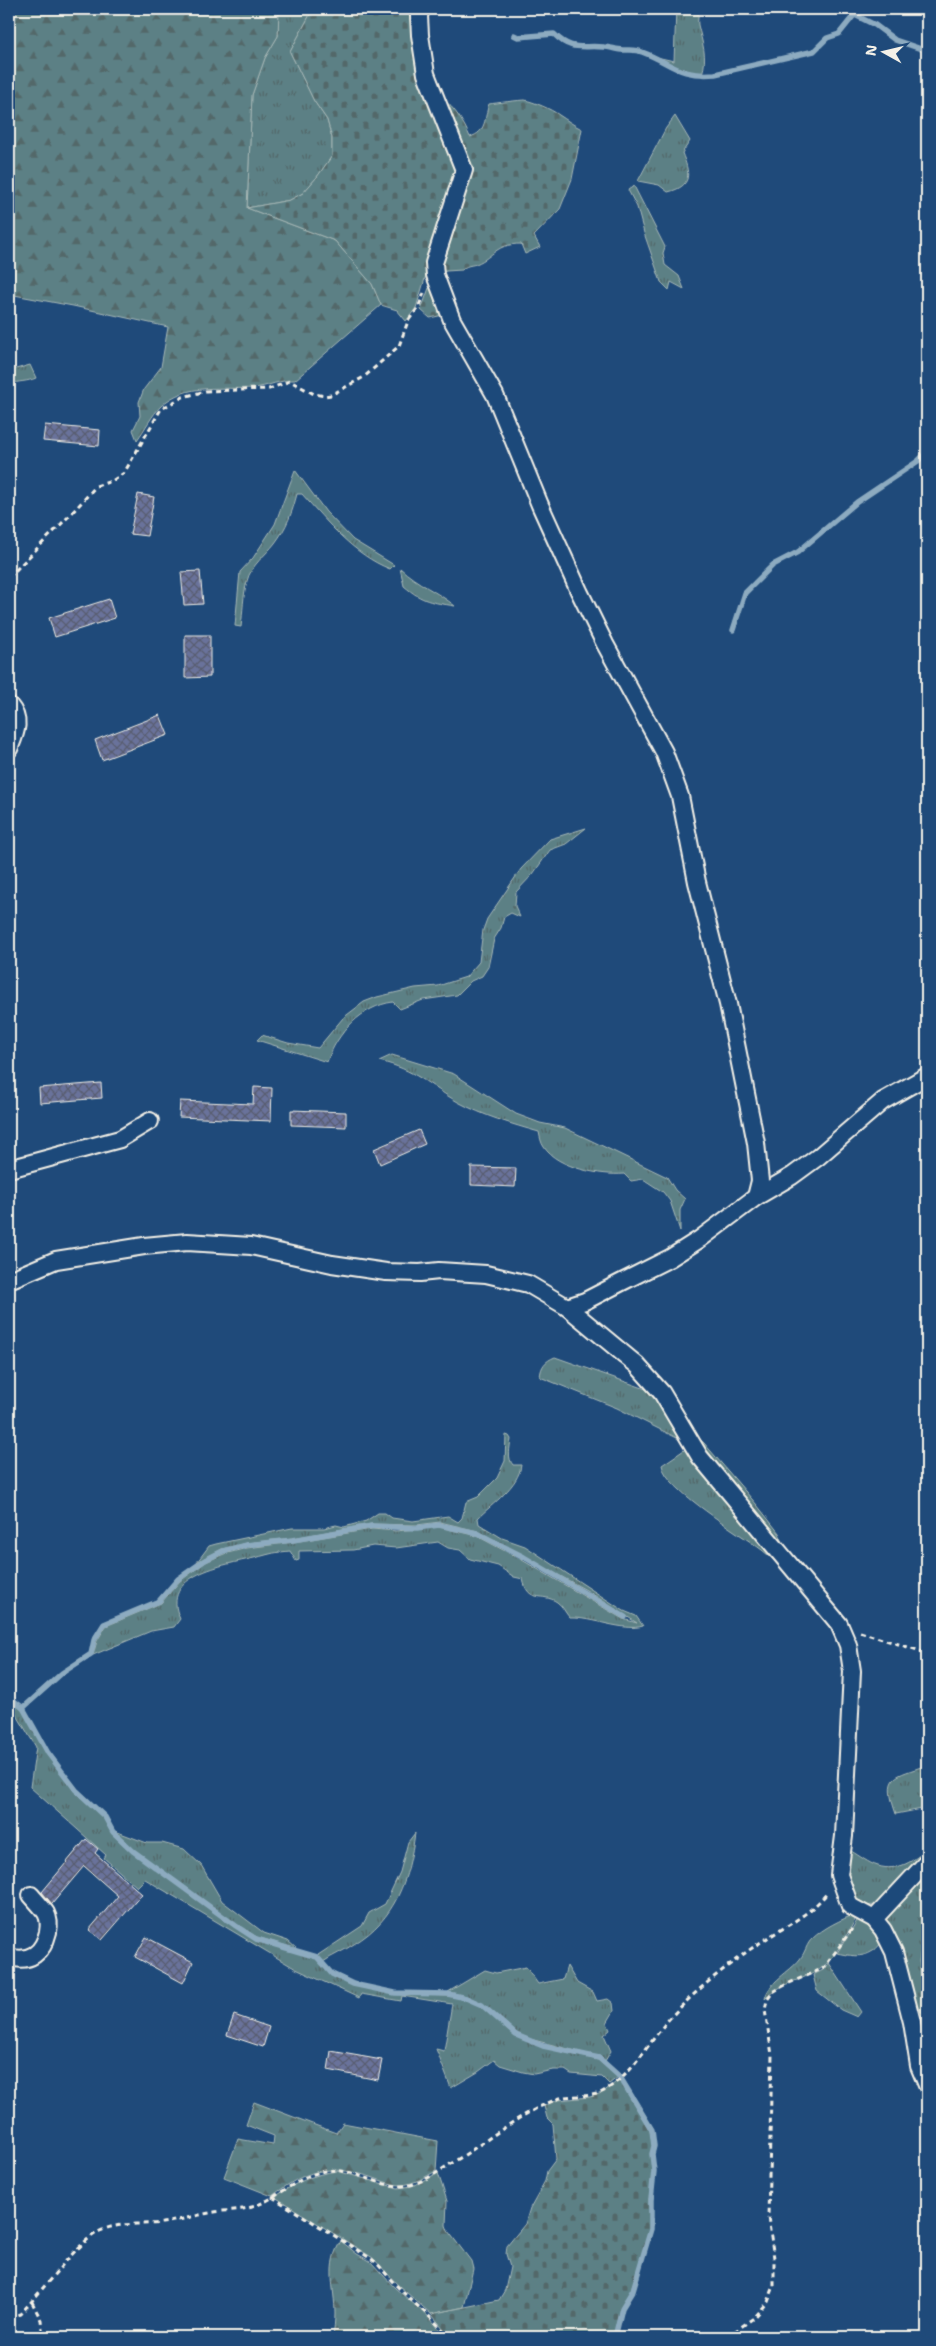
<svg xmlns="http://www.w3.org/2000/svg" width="936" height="2346" font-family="'Shantell Sans',sans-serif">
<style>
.grass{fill:url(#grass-tufts);stroke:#a8b8b6}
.forest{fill:url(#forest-firs);stroke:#a8b8b6}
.cemetery{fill:url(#cemetery-stones);stroke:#a8b8b6}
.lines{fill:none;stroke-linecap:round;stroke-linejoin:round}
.stream{stroke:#8dabc0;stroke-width:5.5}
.building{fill:url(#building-cross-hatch);stroke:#f4f1e8}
.street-casing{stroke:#f4f1e8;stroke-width:20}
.path{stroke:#f4f1e8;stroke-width:3;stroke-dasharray:5 4;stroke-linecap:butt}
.street{stroke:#1f4a7a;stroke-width:16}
</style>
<defs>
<pattern id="grass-tufts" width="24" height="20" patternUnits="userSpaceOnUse" patternTransform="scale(1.25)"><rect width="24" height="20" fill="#5b8085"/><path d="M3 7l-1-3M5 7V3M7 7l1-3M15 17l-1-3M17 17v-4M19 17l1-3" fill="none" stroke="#536769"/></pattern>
<pattern id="forest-firs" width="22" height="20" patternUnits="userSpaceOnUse" patternTransform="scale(1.25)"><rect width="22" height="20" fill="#5b8085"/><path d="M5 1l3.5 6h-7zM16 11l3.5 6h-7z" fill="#536769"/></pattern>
<pattern id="cemetery-stones" width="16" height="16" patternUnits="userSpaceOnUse" patternTransform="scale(1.25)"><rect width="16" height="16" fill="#5b8085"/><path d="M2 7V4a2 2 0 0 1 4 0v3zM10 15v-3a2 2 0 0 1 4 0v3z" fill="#536769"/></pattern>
<pattern id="building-cross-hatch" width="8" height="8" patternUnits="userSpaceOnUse" patternTransform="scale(1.25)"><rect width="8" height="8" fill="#69729b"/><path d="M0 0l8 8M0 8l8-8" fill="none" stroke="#595d70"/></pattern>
</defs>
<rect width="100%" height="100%" fill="#1f4a7a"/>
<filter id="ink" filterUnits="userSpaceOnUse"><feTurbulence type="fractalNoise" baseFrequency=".02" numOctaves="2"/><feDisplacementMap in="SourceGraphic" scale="10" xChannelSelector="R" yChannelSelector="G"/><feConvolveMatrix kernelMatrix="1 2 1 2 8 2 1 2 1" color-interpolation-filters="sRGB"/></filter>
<g filter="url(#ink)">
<g class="grass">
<path d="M 279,9 L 313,9 L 290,52 L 314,101 L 327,120 L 332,138 L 332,156 L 317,177 L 303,193 L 290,200 L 247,208 L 252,95 L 265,58 L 278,36 Z"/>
<path d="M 676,9 L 698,9 C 699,14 697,20 698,25 C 702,42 708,57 702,74 L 673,67 L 652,56 L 674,61 Z"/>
<path d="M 675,116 L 690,141 L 682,153 C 690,173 693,186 668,192 L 659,185 L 638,181 L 666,128 Z"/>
<path d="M 634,186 L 665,247 L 663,253 L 665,265 L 679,276 L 684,289 L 671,282 L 669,290 L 661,282 L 644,233 L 637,207 L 628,190 Z"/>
<path d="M 30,365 L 36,378 C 27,382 19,381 9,384 L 9,371 Z"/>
<path d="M 295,470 L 326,512 L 353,540 L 394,565 L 390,569 C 354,555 327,522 302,494 L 297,494 C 292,513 287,527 275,543 C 266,555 251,565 247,581 C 243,595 243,612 241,627 L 235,626 L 240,572 L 253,558 L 275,524 Z"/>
<path d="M 400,568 C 417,584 438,592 455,606 C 431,602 423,602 404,586 Z"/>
<path d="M 586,828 L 566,844 L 550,850 L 533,874 L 516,892 L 515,906 L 520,917 L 511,913 L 504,917 L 501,928 L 494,939 L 488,967 L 482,976 L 471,981 L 457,995 L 423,1000 L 400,1009 L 393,1002 C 362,1006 337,1033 327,1062 L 257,1040 L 262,1035 L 288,1043 L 318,1048 L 343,1018 L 364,1002 L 377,997 L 415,988 L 438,986 L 466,977 L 479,962 L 483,930 L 487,919 L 521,869 L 550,839 Z"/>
<path d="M 392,1055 L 454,1074 L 516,1114 L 540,1123 L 565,1128 L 667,1177 L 675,1190 L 685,1199 L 680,1210 L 680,1231 L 670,1201 L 663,1192 L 643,1179 L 631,1181 L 624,1174 C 602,1176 557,1168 544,1147 C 541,1143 540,1137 539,1132 C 511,1124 484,1116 458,1102 C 428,1085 416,1070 379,1061 Z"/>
<path d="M 555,1357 L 660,1394 L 684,1437 L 677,1438 L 617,1408 L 540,1377 C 541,1366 545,1361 555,1357 Z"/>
<path d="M 688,1428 L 704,1443 L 757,1505 L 779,1533 L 791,1561 L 705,1457 Z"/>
<path d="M 506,1435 L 509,1436 L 511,1439 C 510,1448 507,1458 513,1465 L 521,1465 C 519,1486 492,1504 478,1518 L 479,1524 L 502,1538 L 525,1546 L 624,1611 L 636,1616 L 643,1626 C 624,1632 591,1617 570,1618 C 565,1613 563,1606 557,1602 C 542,1592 528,1604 523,1579 L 514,1577 L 498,1566 L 470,1559 L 460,1550 L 448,1548 L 438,1542 L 396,1548 L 373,1546 L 353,1550 L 299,1551 L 299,1560 L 296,1561 L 290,1551 L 280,1552 C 271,1553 263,1556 254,1558 C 225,1565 159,1574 180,1619 L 174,1627 L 151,1631 L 93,1655 L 97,1641 L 106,1626 L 161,1603 L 180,1581 L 206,1562 L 224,1554 L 247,1548 L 294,1542 L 372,1529 L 396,1531 L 439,1527 L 477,1536 L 522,1560 L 623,1619 L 637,1623 L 586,1590 L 478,1531 L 440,1522 L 417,1525 L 371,1524 L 293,1538 L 246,1543 L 222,1549 L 197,1562 L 209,1546 L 216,1544 L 292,1528 L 324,1528 L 336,1525 L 344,1527 L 366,1521 L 378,1513 L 385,1513 L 392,1518 L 413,1521 L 448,1516 L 458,1522 L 462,1518 L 466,1502 L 478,1497 L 497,1478 L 505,1461 Z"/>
<path d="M 690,1446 L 837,1625 L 844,1655 C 831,1621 791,1573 762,1550 C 741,1534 665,1489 662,1465 Z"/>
<path d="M 9,1698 L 22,1709 L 47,1754 L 75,1791 L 104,1818 L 112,1833 L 132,1852 L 235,1927 L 256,1940 L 316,1958 L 332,1975 L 352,1985 L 395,1994 L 448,1996 L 465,1999 L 481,2006 L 515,2036 L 542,2047 L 598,2060 L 618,2077 L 609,2084 L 602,2077 L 571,2074 L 565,2070 L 553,2070 L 534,2074 L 523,2072 L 500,2065 L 494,2060 L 478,2072 L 451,2088 L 436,2049 L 444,2051 L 452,2004 L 402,1996 L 401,2001 L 361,1994 L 359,1998 L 296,1969 L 145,1879 L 137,1887 L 104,1858 L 106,1855 L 30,1787 L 36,1747 L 15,1712 L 9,1707 Z"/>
<path d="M 927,1765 L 927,1808 L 896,1814 C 882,1774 894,1777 927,1765 Z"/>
<path d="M 850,1789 L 855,1796 L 851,1851 C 860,1856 868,1863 878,1866 C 897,1872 915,1861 927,1848 L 927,1857 L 877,1905 L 859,1906 L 845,1874 Z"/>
<path d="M 115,1831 L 147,1843 L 162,1843 L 184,1849 L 201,1865 L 222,1901 L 264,1933 L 288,1941 L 297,1949 L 257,1937 L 237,1925 L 134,1850 Z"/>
<path d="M 415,1833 C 409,1878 396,1919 354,1944 C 344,1951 333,1955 323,1962 L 318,1955 L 362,1926 L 369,1913 L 385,1904 L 400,1872 L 408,1842 Z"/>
<path d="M 927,1865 L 927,1914 L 919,1961 L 927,2017 L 927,2080 L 877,1919 Z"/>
<path d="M 856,1914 L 858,1915 C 849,1930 836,1957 823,1967 C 805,1981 783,1980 765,1999 C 768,1982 790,1972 800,1959 C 805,1953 807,1943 812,1939 C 823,1928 842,1919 856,1914 Z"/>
<path d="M 860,1916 L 885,1941 C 879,1944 878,1948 873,1951 C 861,1959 849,1955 837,1953 Z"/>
<path d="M 829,1963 L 861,2012 L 857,2017 L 841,2010 L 817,1991 L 813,1975 L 825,1969 Z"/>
<path d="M 567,1966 L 577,1983 L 593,1992 L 597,2001 L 608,1999 L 613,2003 L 614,2011 L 607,2023 L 610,2030 L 604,2035 L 611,2051 L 605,2061 L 599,2057 L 530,2039 L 517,2034 L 482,2003 L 466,1996 L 448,1992 L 485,1970 L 496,1973 L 526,1967 L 538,1984 L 563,1979 Z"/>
</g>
<g class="forest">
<path d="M 9,9 L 279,9 L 278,36 L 265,58 L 252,95 L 247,208 L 335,241 L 372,284 L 381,305 L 295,380 C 282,379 267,387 253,388 C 223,390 186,382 161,406 C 152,415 145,429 137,440 L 133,430 L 140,416 L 139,402 L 144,389 L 161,367 L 168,327 L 73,306 L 9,294 Z"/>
<path d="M 254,2102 L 336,2133 L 343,2123 L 438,2141 L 436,2171 C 425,2177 414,2184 401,2185 C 390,2185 378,2179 368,2176 C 326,2164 306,2170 272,2196 L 224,2177 L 238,2139 L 273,2145 L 274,2136 L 246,2125 Z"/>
<path d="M 337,2171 L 398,2188 L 412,2186 L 438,2173 L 447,2201 L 446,2225 L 448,2231 L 471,2261 L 473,2269 L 464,2307 L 431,2314 L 398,2285 L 373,2258 L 275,2197 C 294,2183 314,2174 337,2171 Z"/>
<path d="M 341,2241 L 357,2254 L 370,2261 L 395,2288 L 429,2317 L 446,2337 L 333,2337 C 334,2330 335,2321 335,2314 C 335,2288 325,2265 341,2241 Z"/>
</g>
<g class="cemetery">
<path d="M 313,9 L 419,9 L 459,167 L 416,308 L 406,321 L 397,310 L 381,305 L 372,284 L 335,241 L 247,208 L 290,200 L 303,193 L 317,177 L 332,156 L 332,138 L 327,120 L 314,101 L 290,52 Z"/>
<path d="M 443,100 C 454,106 465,125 470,137 C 487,132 484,118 489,104 C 496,103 520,100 525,100 C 534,102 551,109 559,115 C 567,120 573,125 582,129 L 572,179 L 560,209 L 534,236 L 540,247 L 525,254 L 521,244 C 495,244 495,256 476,264 C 470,266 466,265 462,270 L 446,271 L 439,274 L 463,187 Z"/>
<path d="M 429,288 L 435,290 L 443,315 L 430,318 L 421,310 Z"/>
<path d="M 620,2079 L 650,2131 L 653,2145 L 651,2155 L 653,2171 L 649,2199 L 650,2229 L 631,2290 L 621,2308 L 614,2337 L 451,2337 L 431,2314 L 499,2300 L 505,2290 L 510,2267 L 506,2254 L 507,2246 L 525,2224 L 530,2208 L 545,2181 L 547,2171 L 556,2159 L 553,2124 L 547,2118 L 544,2106 L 558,2100 L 590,2097 L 602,2093 Z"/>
</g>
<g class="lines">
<g class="stream">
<path d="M 843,9 L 875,25 L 895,40 L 927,51"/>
<path d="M 514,35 L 518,37 L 554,34 C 572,52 581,45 604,47 C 610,47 617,50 623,50 C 630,50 635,49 642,52 C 672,63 677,77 715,74 L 814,51 L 827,38 L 839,34 L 855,14"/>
<path d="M 733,630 L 745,593 L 773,565 L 798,552 L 857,502 L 918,461 L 927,452"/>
<path d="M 9,1697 L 23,1708 L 48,1753 L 76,1790 L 105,1817 L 113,1832 L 133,1851 L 236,1926 L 256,1939 L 317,1957 L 332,1974 L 353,1984 L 395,1993 L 448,1994 L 466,1998 L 482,2005 L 516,2035 L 543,2046 L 599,2058 L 620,2077 L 652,2130 L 654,2146 L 652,2154 L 654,2171 L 651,2200 L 651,2229 L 633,2290 L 622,2308 L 615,2337"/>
<path d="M 23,1708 L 62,1673 L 91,1654 L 94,1640 L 104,1624 L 159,1601 L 178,1579 L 205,1560 L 223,1551 L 246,1545 L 293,1540 L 372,1526 L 417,1528 L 439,1525 L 477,1533 L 524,1557 L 625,1617"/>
</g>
</g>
<g class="building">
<path d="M 45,425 L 100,430 L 99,446 L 43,441 Z"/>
<path d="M 138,494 L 154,497 L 147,536 L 130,534 Z"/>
<path d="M 200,571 L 203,604 L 184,605 L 181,572 Z"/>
<path d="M 109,599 L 115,618 L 55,637 L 49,618 Z"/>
<path d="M 185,635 L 210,635 L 210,677 L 185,678 Z"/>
<path d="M 160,715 L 168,735 L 102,760 L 95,740 Z"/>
<path d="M 101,1083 L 102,1098 L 40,1103 L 39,1088 Z"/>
<path d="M 254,1087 L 272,1088 L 271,1121 L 179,1117 L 180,1101 L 253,1104 Z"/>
<path d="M 291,1110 L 346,1112 L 346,1127 L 291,1125 Z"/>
<path d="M 419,1130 L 425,1144 L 380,1164 L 374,1149 Z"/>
<path d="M 471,1167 L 516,1168 L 515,1187 L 471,1185 Z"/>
<path d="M 86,1839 L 98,1849 L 95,1853 L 142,1894 L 102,1940 L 89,1930 L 118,1896 L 84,1866 L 52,1904 L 42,1892 Z"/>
<path d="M 146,1937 L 193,1962 L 183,1983 L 135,1957 Z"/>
<path d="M 234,2015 L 269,2027 L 263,2047 L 227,2035 Z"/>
<path d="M 331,2051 L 382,2060 L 378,2080 L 328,2070 Z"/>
</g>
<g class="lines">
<defs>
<g id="street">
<path d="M 421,9 L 419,16 L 420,35 L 426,74 L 464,170 L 434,263 L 435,275 L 452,320 L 495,395 L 540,505 L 579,591 L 605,644 L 664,752 L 680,796 L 697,882 L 728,1004 L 756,1143 L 760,1181 L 756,1197"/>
<path d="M 9,705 C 22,720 16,732 9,749"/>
<path d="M 9,1169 L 120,1139 L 150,1121"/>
<path d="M 9,1280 L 56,1260 L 144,1246 L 187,1242 L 251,1246 L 332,1264 L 386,1272 L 420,1273 L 439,1271 L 486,1274 L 528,1284 L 567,1307 L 637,1365 L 662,1393 L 700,1457 L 839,1624 L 848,1645 L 852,1671 L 844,1836 L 839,1875 L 850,1906 L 874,1919 L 883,1930 L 894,1952 L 912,2022 L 919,2066 L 927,2085"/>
<path d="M 567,1307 L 585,1301 L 622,1282 L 670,1258 L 700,1239 L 756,1197 L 792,1176 L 818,1157 L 883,1101 L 927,1076"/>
<path d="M 874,1919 L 927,1862"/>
<path d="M 9,1957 C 30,1963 43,1953 48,1932 C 49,1927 49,1919 46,1913 C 42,1907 36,1901 31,1895"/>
</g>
</defs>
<use href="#street" class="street-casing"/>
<g class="path">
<path d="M 9,577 L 72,513 L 96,486 L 112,481 L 124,473 L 161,409 L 183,397 L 206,391 L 269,389 L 290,381 L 314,394 L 325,396 L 331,395 L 364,377 L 399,346 L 408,321 L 418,308 L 424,293"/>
<path d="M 860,1632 L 927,1653"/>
<path d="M 272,2197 C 305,2217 338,2238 370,2258 C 381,2265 388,2278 397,2286 C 414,2304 433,2318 449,2337"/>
<path d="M 32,2302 L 41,2320 L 43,2337"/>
<path d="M 9,2318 L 20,2314 C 41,2293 76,2243 100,2231 C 118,2222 142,2225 162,2223 C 178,2221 193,2216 209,2213 C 223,2210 238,2211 252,2207 C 278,2199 297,2176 325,2171 C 354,2166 381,2191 410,2185 C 424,2182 439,2171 452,2163 C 486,2142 517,2115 555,2100 C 569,2093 588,2099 602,2092 C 632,2075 648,2043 670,2018 C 695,1991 725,1967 755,1946 C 780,1929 808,1917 828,1892"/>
<path d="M 727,2337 L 755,2317 L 768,2302 L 774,2286 L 774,2258 L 768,2217 L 772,2055 L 765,2010 L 767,2000 L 773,1992 L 787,1984 L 824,1968 L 854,1926"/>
</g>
<use href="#street" class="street"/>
</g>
</g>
<rect width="936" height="2346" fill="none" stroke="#1f4a7a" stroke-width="30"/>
<rect x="15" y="15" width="906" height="2316" fill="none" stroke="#f4f1e8" stroke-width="2" filter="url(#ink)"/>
<g transform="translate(884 52) rotate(278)" stroke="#1f4a7a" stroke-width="4" paint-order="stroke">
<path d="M0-4L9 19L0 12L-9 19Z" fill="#f4f1e8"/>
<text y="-8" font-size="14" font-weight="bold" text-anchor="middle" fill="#f4f1e8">N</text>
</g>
</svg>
